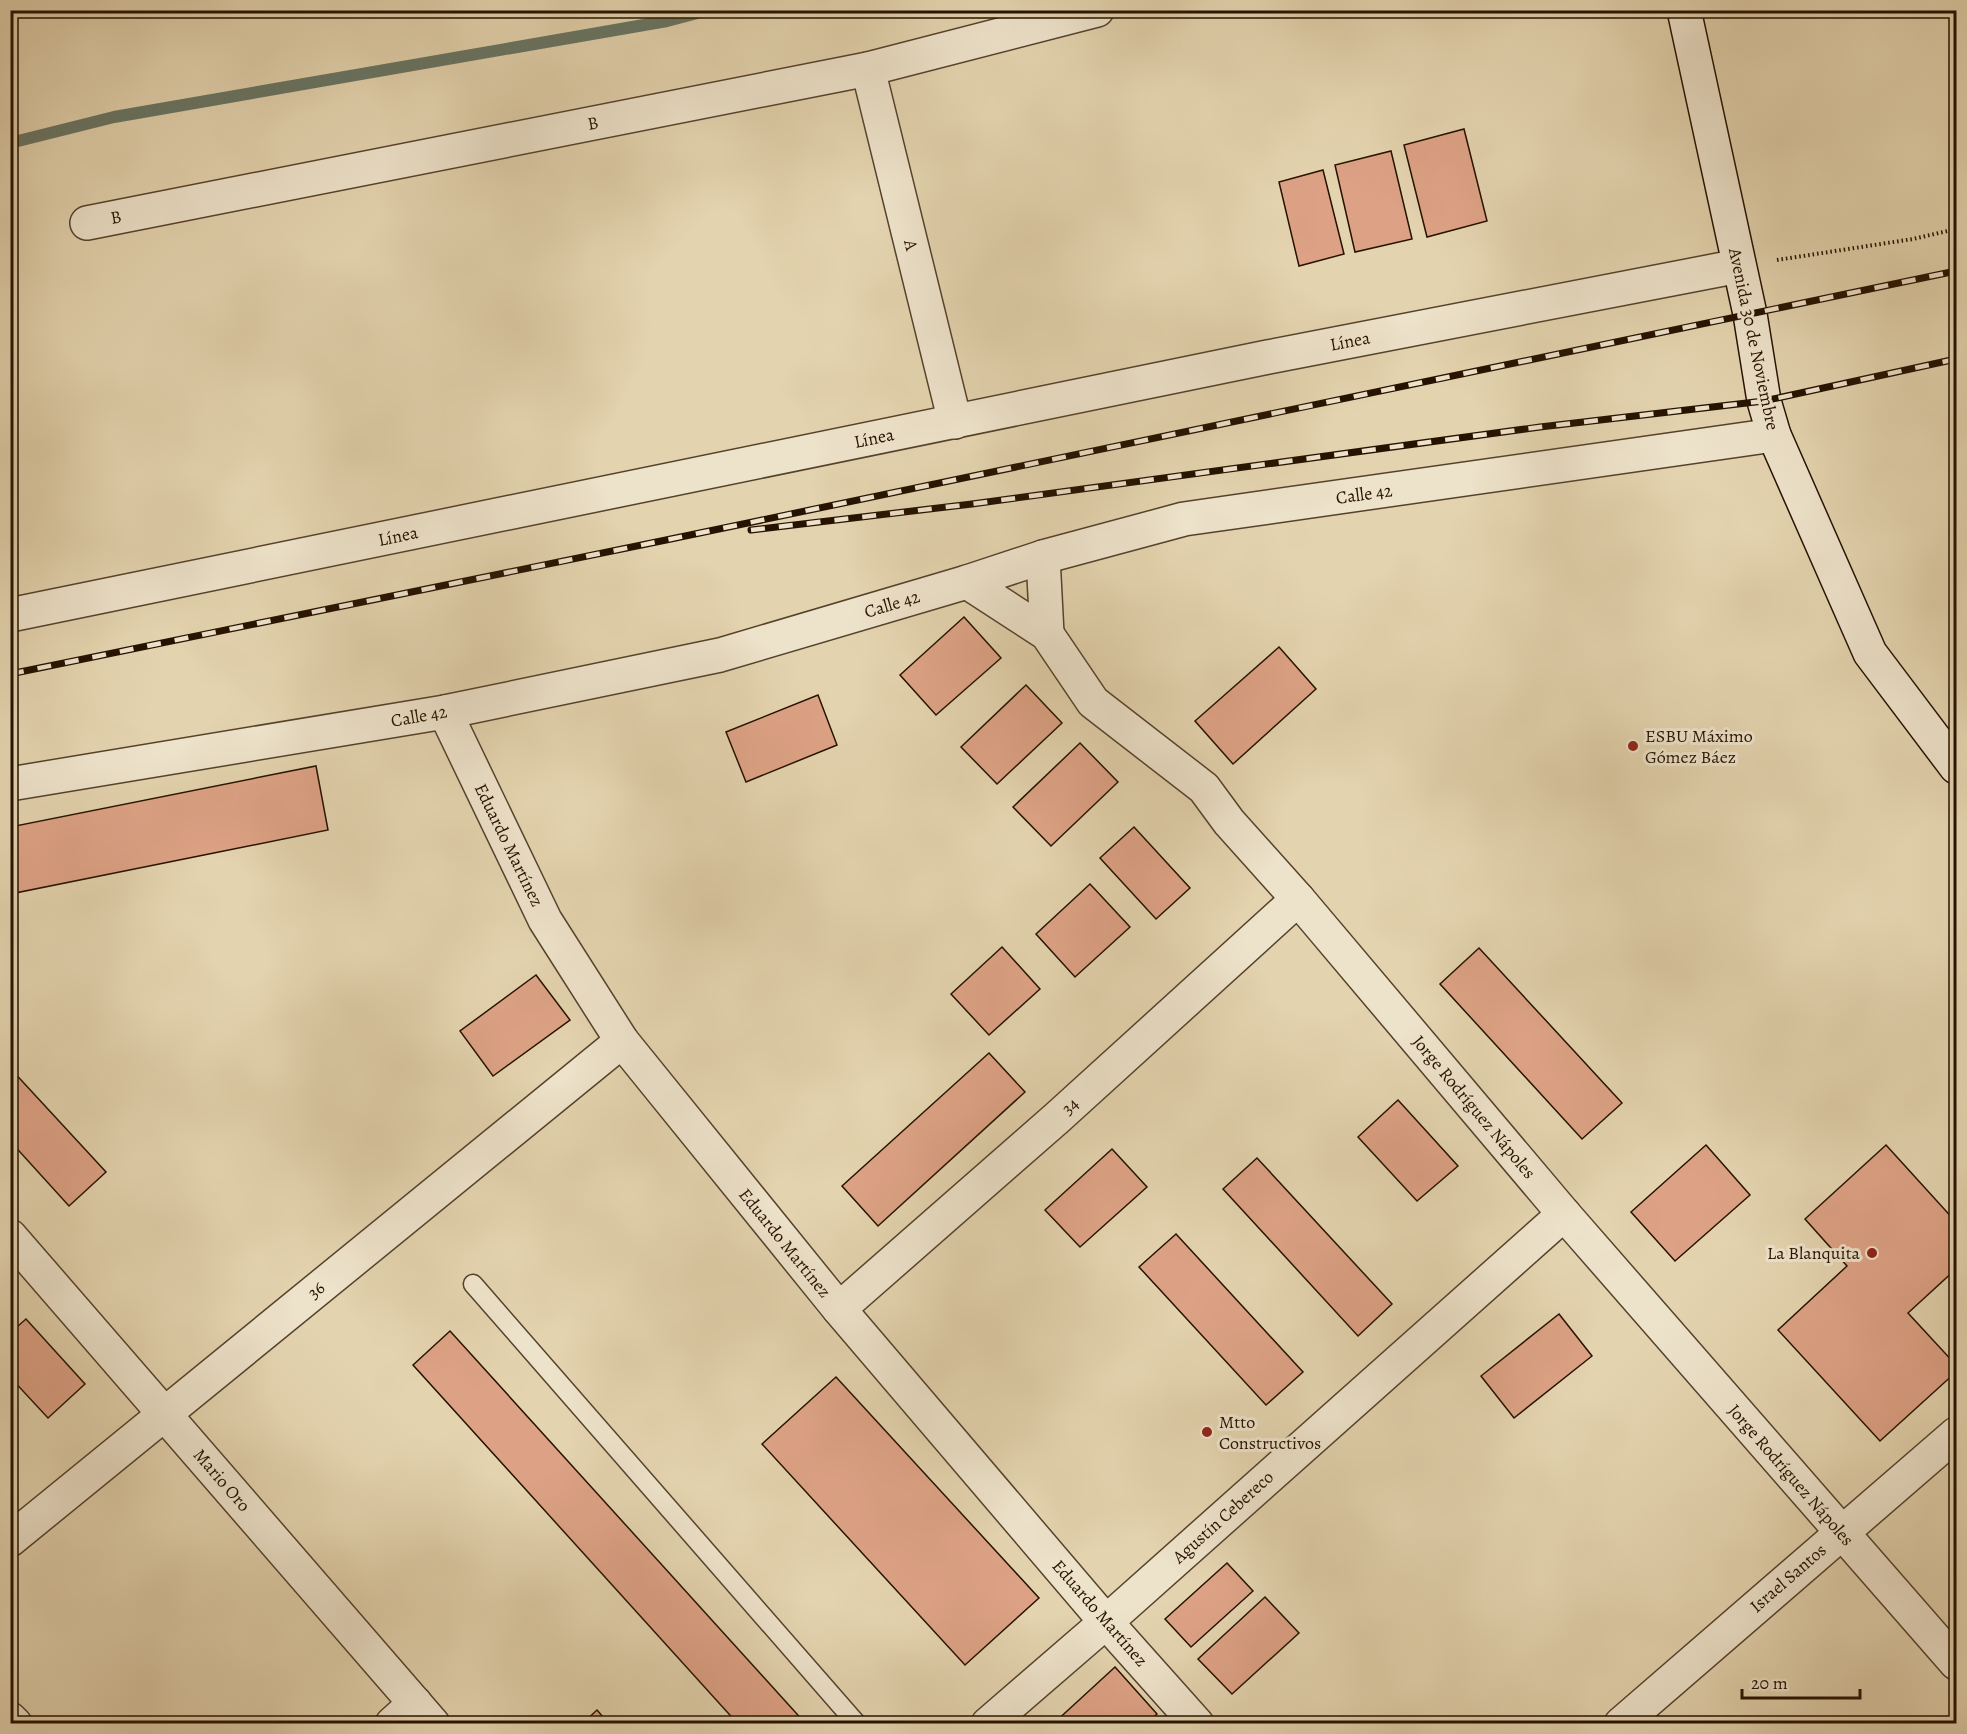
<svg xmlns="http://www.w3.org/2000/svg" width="1967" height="1734" font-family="Alegreya,serif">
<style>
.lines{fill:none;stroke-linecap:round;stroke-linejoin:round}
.stream{stroke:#697665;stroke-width:12}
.building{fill:#dda285;stroke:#261200;stroke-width:1.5}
.lane-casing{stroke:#55422c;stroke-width:21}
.street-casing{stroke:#55422c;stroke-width:36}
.secondary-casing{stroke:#261200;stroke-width:36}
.path{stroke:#261200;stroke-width:4;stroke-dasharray:1.5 3;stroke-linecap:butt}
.lane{stroke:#ede2ca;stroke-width:18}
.street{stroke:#ede2ca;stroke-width:33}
.secondary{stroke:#ede2ca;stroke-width:33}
.rail-casing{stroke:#261200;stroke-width:7}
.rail{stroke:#ede2ca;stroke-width:4.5;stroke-dasharray:14;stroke-linecap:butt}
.poi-dot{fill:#8f2418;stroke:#ede2ca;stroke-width:2}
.labels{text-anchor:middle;stroke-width:6;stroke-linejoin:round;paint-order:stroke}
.street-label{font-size:18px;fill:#261200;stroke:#ede2ca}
.poi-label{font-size:18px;fill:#261200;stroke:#ede2ca;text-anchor:start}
</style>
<rect width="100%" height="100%" fill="#e3d3ae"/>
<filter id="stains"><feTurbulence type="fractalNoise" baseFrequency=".00333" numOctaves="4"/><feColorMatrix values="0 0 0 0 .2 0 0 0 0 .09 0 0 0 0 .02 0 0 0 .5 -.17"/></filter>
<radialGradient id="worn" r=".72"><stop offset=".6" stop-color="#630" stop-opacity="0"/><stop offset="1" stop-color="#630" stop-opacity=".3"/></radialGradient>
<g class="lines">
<path class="stream" d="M 10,143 L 114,117 L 667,21 L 709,10"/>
</g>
<g class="building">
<path d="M 1464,129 L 1487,221 L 1427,237 L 1404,145 Z"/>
<path d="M 1391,151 L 1412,239 L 1355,252 L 1335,165 Z"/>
<path d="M 1323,170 L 1344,254 L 1299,266 L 1279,182 Z"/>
<path d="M 964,617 L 1001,658 L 936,715 L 900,675 Z"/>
<path d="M 1279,647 L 1316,689 L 1233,764 L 1195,721 Z"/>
<path d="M 1026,685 L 1062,723 L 997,784 L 961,747 Z"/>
<path d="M 818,695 L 837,745 L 746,782 L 726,732 Z"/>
<path d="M 1080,743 L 1118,782 L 1051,846 L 1013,807 Z"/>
<path d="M 316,766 L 328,830 L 15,893 L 10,872 L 10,827 Z"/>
<path d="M 1134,827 L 1190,888 L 1156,919 L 1100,858 Z"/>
<path d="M 1090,884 L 1130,927 L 1075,977 L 1036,934 Z"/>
<path d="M 1002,947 L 1040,989 L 989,1035 L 951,994 Z"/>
<path d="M 1479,948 L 1622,1103 L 1582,1139 L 1440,984 Z"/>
<path d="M 536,975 L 570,1020 L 493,1076 L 460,1031 Z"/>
<path d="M 989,1053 L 1025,1092 L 878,1226 L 842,1186 Z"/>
<path d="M 10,1068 L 106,1172 L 69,1206 L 10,1141 Z"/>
<path d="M 1398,1100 L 1458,1166 L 1417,1201 L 1358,1137 Z"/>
<path d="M 1706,1145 L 1750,1195 L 1675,1261 L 1631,1212 Z"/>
<path d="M 1886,1145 L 1956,1222 L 1956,1269 L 1908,1313 L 1956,1365 L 1956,1372 L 1880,1441 L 1778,1330 L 1847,1266 L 1805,1219 Z"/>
<path d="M 1112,1149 L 1147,1187 L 1080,1247 L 1045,1210 Z"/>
<path d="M 1257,1158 L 1392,1304 L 1358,1336 L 1223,1189 Z"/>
<path d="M 1176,1234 L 1303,1372 L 1266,1405 L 1139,1267 Z"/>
<path d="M 1559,1314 L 1592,1356 L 1514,1418 L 1481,1376 Z"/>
<path d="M 26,1319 L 85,1384 L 48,1418 L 10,1377 L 10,1333 Z"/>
<path d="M 450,1331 L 806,1724 L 738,1724 L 413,1365 Z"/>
<path d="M 836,1377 L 1039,1598 L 965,1665 L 762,1444 Z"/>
<path d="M 1227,1563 L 1253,1591 L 1191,1647 L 1165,1619 Z"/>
<path d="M 1265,1597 L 1299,1633 L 1232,1694 L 1198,1659 Z"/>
<path d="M 1115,1667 L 1157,1714 L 1146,1724 L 1053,1724 Z"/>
<path d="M 597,1710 L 609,1724 L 582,1724 Z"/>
</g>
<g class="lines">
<defs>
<path id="lane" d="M 473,1284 L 857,1724"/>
<g id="street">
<path d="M 868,69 L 955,422"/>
<path d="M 87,223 L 868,69 L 1097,10"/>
<path d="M 1043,557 L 1047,634"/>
<path d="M 967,582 L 1047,634 L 1093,702 L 1204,788 L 1229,822 L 1298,899 L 1564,1214 L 1956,1663"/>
<path d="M 10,615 L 1268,357 L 1739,266"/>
<path d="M 445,712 L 545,920 L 622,1041 L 839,1309 L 1106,1622 L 1197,1724"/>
<path d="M 10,784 L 445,712 L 720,655 L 967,582 L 1043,557 L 1184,519 L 1774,435"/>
<path d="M 10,1236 L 433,1724"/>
<path d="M 839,1309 L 1057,1118 L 1298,899"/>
<path d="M 10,1540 L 622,1041"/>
<path d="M 10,1719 L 15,1724"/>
<path d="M 392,1724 L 415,1703"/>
<path d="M 988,1724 L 1106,1622 L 1564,1214"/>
<path d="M 1621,1724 L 1956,1434"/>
</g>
<path id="secondary" d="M 1684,10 L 1750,314 L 1764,401 L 1774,435 L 1870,653 L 1956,767"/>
</defs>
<use href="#lane" class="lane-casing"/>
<use href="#street" class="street-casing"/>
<use href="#secondary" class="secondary-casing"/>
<path class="path" d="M 1777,260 L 1913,239 L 1956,229"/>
<use href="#lane" class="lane"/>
<use href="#street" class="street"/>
<use href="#secondary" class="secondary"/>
<defs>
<g id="rail">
<path d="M 751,530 L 972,504 L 1540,427 L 1764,401 L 1956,359"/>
<path d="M 10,674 L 666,540 L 1956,271"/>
</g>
</defs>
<use href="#rail" class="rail-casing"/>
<use href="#rail" class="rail"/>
</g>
<g class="poi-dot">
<circle cx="1633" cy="746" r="6"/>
<circle cx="1872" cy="1253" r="6"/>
<circle cx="1207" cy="1432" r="6"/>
</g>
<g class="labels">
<g class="street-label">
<text transform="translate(593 123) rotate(-11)" y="6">B</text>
<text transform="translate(116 217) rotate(-11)" y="6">B</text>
<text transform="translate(911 245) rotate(76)" y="6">A</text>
<text transform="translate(1754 339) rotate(78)" y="6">Avenida 30 de Noviembre</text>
<text transform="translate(1350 341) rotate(-11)" y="6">Línea</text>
<text transform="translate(874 438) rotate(-12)" y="6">Línea</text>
<text transform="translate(1364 494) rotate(-8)" y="6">Calle 42</text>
<text transform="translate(398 536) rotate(-12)" y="6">Línea</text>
<text transform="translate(892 604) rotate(-17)" y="6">Calle 42</text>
<text transform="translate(419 716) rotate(-10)" y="6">Calle 42</text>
<text transform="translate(509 845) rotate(64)" y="6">Eduardo Martínez</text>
<text transform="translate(1070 1106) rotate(-42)" y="6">34</text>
<text transform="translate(1474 1107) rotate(50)" y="6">Jorge Rodríguez Nápoles</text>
<text transform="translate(785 1243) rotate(51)" y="6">Eduardo Martínez</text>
<text transform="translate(316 1290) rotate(-39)" y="6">36</text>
<text transform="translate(1791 1475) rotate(49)" y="6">Jorge Rodríguez Nápoles</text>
<text transform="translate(222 1480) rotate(49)" y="6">Mario Oro</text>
<text transform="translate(1223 1517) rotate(-42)" y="6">Agustín Cebereco</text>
<text transform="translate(1788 1578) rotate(-41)" y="6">Israel Santos</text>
<text transform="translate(1100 1613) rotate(49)" y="6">Eduardo Martínez</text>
</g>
<g class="poi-label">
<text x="1645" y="742">ESBU Máximo<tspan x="1645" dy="21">Gómez Báez</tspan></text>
<text x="1860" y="1259" text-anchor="end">La Blanquita</text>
<text x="1219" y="1428">Mtto<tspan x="1219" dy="21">Constructivos</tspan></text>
</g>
</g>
<rect width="1967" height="1734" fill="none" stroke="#e3d3ae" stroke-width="36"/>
<rect x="12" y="12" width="1943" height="1710" fill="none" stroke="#261200" stroke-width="3"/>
<rect x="18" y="18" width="1931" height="1698" fill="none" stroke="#261200" stroke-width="1.5"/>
<path d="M1742 1689v9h118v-9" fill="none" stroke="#261200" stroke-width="3"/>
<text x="1751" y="1689" font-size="18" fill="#261200" stroke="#ede2ca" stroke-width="4.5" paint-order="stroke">20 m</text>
<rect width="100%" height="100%" filter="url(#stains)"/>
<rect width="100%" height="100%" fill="url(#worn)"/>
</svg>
